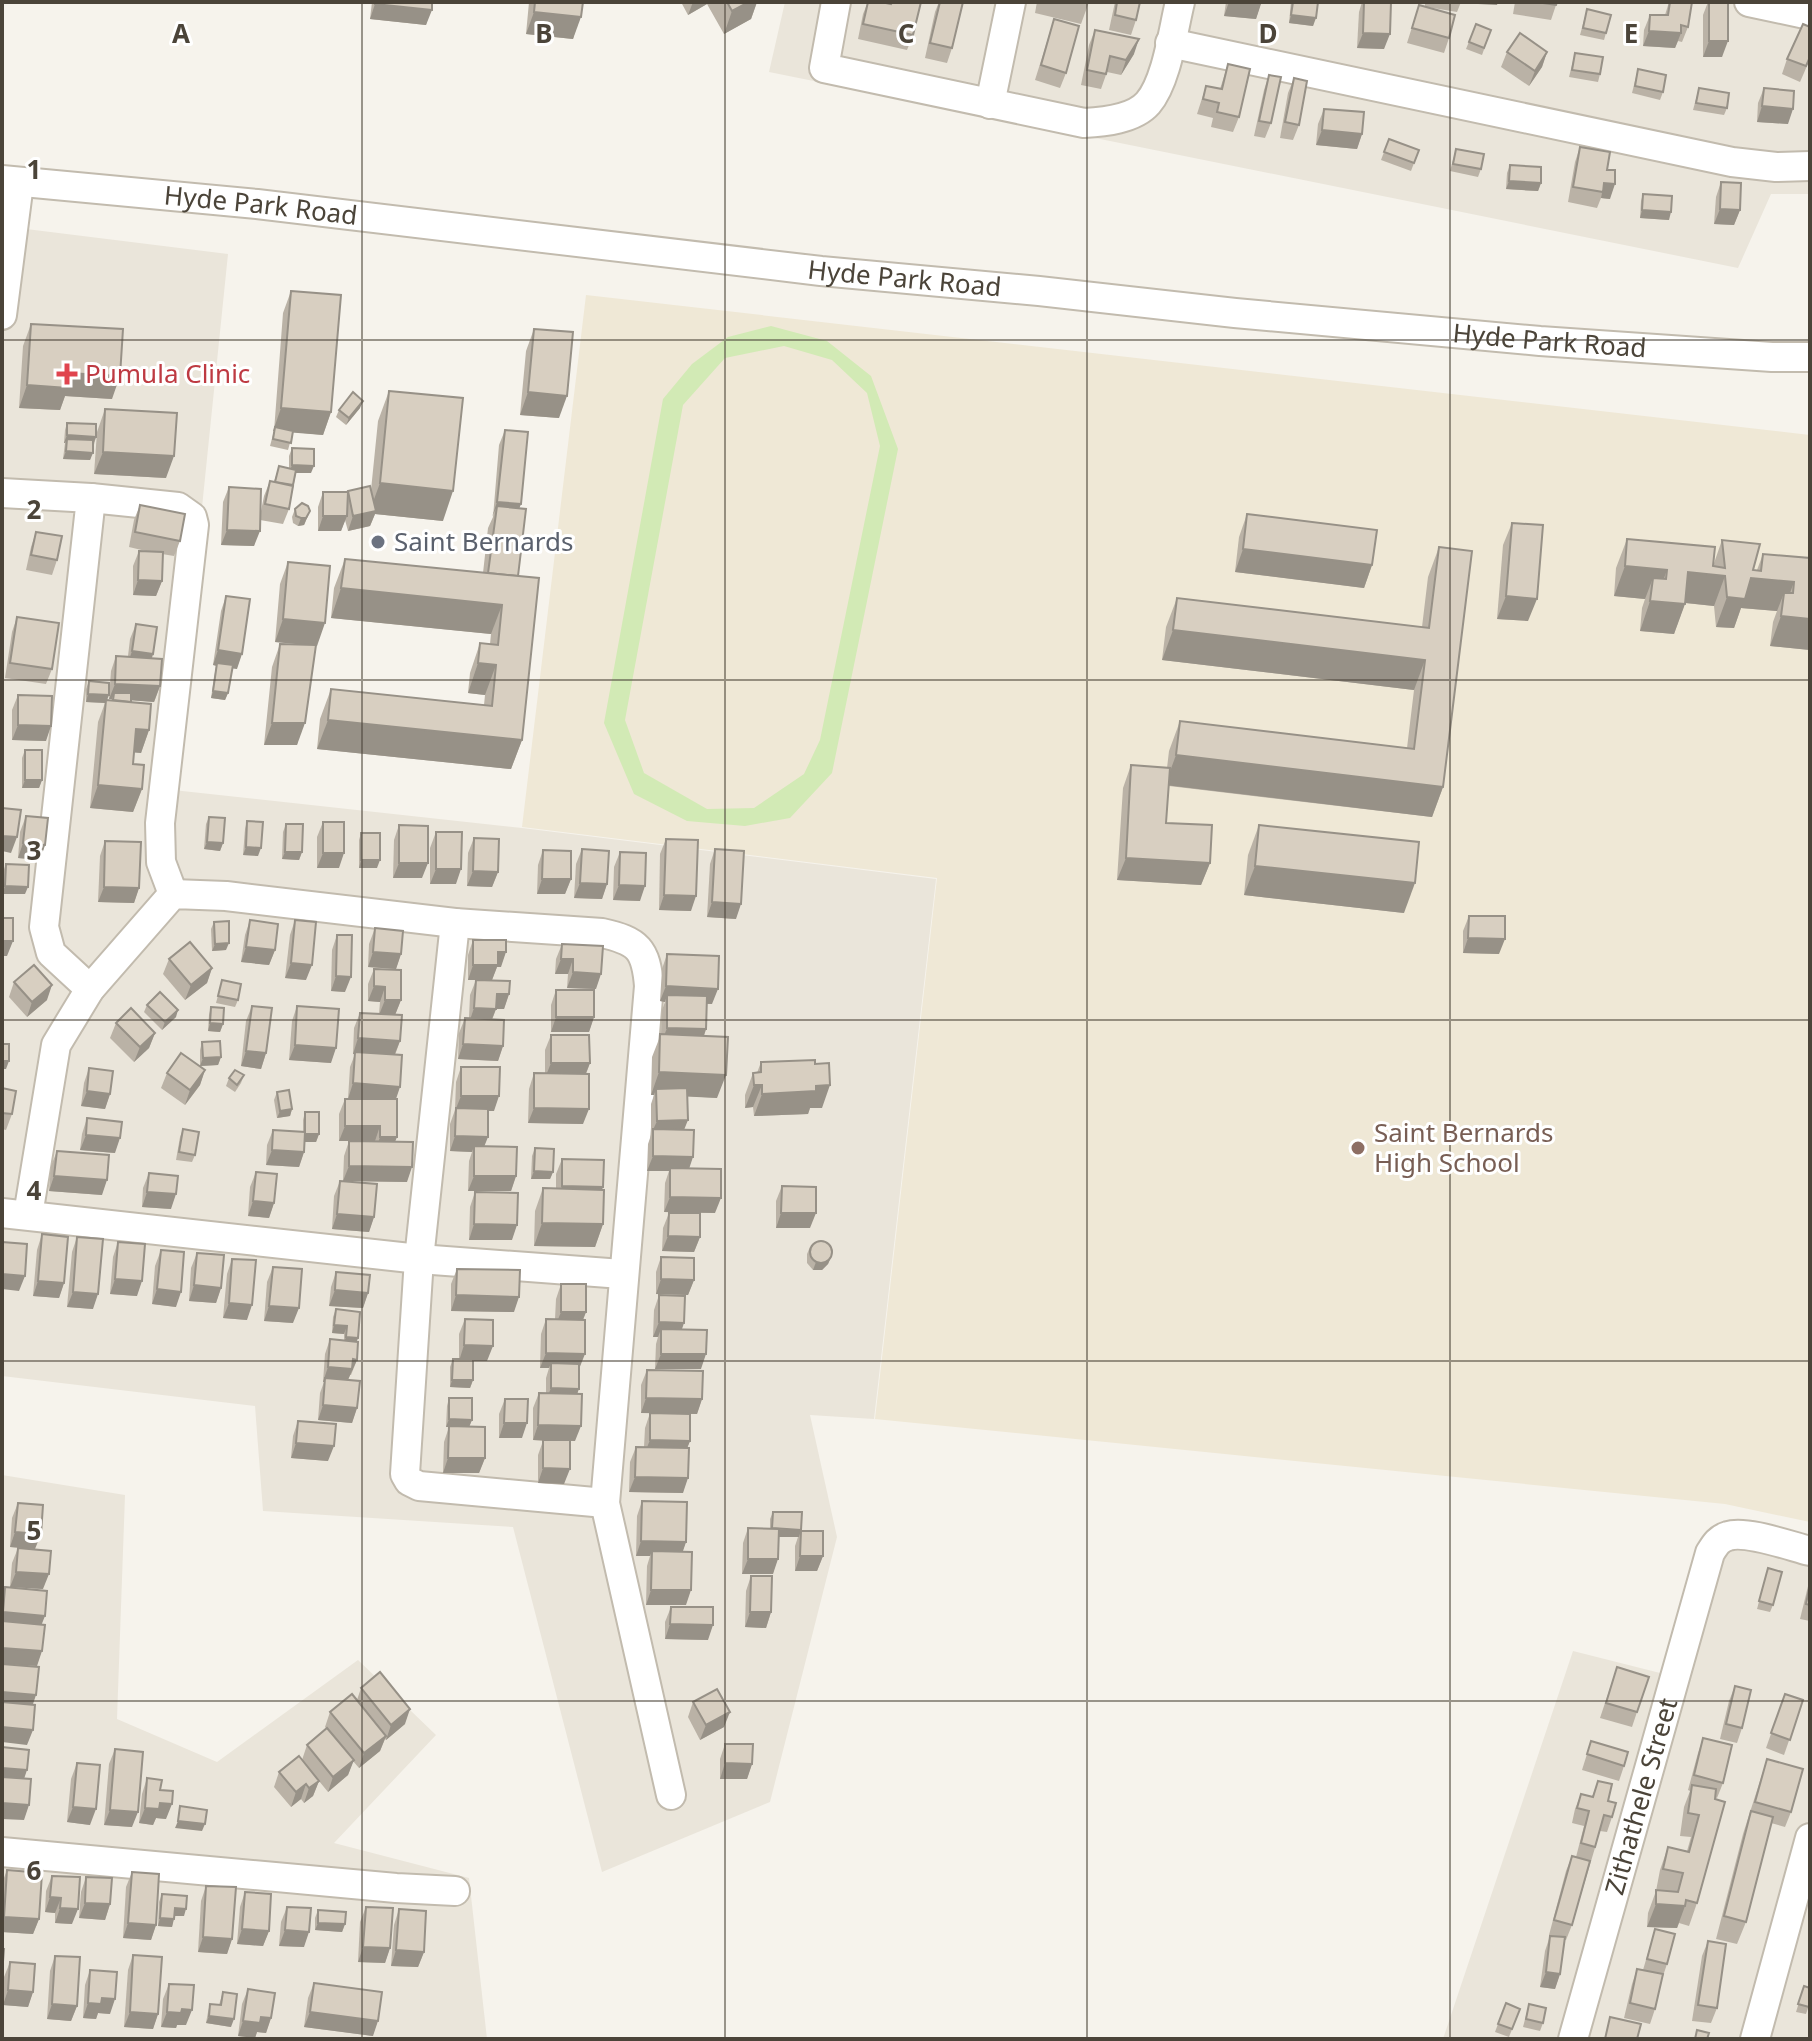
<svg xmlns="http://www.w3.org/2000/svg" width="1812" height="2041" font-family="'Noto Sans',sans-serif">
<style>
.residential{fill:#eae5da}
.education{fill:#efe8d6}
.pitch{fill:#d2eab5;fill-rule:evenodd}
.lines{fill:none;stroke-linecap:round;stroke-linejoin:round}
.minor-casing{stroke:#c2bbae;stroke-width:32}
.minor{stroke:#fff;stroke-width:28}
.wall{fill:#bab2a6}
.shaded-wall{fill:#979187}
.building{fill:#d8cfc1;stroke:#979187;stroke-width:2}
.grid{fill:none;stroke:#4b4439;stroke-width:2;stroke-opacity:0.55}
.health-dot{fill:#e0444e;stroke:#fff;stroke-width:3}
.worship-dot{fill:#6b7280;stroke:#fff;stroke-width:3}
.education-dot{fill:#8d6e63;stroke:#fff;stroke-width:3}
.labels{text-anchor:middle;stroke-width:6;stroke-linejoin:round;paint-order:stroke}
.street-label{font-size:26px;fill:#4b4439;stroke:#fff}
.health-label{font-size:26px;fill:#be3a42;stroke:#fff;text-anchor:start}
.worship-label{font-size:26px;fill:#5b616d;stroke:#fff;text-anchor:start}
.education-label{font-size:26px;fill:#785e54;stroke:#fff;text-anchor:start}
.grid-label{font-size:26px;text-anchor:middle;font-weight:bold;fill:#4b4439;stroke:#fff;stroke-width:6;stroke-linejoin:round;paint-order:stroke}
</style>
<rect width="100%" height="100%" fill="#f6f3ec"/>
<g class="residential">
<path d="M 785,2 L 1810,2 L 1810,194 L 1771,194 L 1738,268 L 769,72 Z"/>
<path d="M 2,226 L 228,254 L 173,790 L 522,828 L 936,879 L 874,1419 L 810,1415 L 837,1537 L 770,1802 L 602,1872 L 513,1527 L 263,1511 L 255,1406 L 2,1376 Z"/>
<path d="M 2,1475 L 125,1495 L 117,1719 L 217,1762 L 358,1660 L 436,1735 L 334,1843 L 469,1878 L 487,2039 L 2,2039 Z"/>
<path d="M 1718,1544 L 1810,1553 L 1810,2039 L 1443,2039 L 1573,1651 L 1676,1677 Z"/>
</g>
<path class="education" d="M 586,295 L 1810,435 L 1810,1522 L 1725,1504 L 875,1419 L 937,878 L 522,827 Z"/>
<path class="pitch" d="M 771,326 L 827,341 L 871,376 L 898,449 L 832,773 L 790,818 L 745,826 L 687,821 L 634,794 L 604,723 L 663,399 L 692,364 L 728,337 ZM 784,346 L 832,360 L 867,393 L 880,446 L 820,740 L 804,774 L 754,808 L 707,809 L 644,773 L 625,720 L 683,405 L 725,358 Z"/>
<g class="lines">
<defs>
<g id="minor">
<path d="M 836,2 L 824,68 L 1084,123 C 1104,122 1134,119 1148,103 C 1167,81 1173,30 1180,2"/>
<path d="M 1749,2 L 1810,15"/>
<path d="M 1170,43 L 1732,162 L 1776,167 L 1810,166"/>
<path d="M 990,104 L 1011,2"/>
<path id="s1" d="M 2,180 L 257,204 L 821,271 L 1039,291 L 1235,313 L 1540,341 L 1772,357 L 1810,357"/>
<path d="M 2,315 L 19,183"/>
<path d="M 2,493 L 91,498 L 44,927 L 51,953 L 90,989"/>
<path d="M 91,498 L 178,507 L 192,517 L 194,525 L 160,823 L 161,862 L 173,894"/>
<path d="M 455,923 L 419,1259 L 405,1474 L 409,1481 L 419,1486 L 605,1503"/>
<path d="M 2,1213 L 419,1259 L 622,1274"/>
<path d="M 28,1215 L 56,1045 L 90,989 L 173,894 L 226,896 L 455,923 L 602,933 C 638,941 646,949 649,986 L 605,1503 L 671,1795"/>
<path d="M 2,1852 L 396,1888 L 455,1891"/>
<path id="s2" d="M 1573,2039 L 1710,1553 C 1715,1545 1718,1539 1728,1536 C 1746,1530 1790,1546 1810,1551"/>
<path d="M 1755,2039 L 1810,1838"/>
</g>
</defs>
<use href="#minor" class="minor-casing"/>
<use href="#minor" class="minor"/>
</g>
<g class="wall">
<path d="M 372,2 L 432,2 L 426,25 L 370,19 Z"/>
<path d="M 529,2 L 583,2 L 573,39 L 526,34 Z"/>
<path d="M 681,2 L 757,2 L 751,19 L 724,34 L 707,4 L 688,15 Z"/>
<path d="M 868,2 L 889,4 L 890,2 L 921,2 L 913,35 L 907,50 L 858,39 L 863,14 Z"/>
<path d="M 939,2 L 952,48 L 947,63 L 925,58 L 935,12 Z"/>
<path d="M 1037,2 L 1089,2 L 1081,24 L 1035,13 Z"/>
<path d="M 1115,2 L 1140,2 L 1136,20 L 1131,35 L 1109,30 Z"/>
<path d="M 1226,2 L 1261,2 L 1256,19 L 1224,16 Z"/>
<path d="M 1291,2 L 1318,2 L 1313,26 L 1289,23 Z"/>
<path d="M 1362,2 L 1391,2 L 1384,49 L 1357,48 L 1359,12 Z"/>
<path d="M 1425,2 L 1461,2 L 1457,12 L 1427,7 L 1449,38 L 1444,53 L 1407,43 L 1419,5 L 1425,6 Z"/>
<path d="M 1515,2 L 1557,2 L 1551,20 L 1513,14 Z"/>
<path d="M 1669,2 L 1692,2 L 1688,27 L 1682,42 L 1678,41 L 1675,48 L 1643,46 L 1644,30 L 1650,15 L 1665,15 Z"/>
<path d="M 1708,2 L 1728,2 L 1722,57 L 1703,57 L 1703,15 Z"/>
<path d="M 1587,9 L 1606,33 L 1604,40 L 1580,35 Z"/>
<path d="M 1054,19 L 1066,73 L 1060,88 L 1035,80 Z"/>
<path d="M 1476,24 L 1491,30 L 1482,55 L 1466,49 Z"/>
<path d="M 1095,30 L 1134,54 L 1121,75 L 1107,72 L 1101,89 L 1081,85 L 1089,45 Z"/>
<path d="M 1507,52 L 1547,52 L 1542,67 L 1529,86 L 1501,67 Z"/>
<path d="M 1575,53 L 1600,74 L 1598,82 L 1569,77 Z"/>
<path d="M 1787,59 L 1810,59 L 1800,82 L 1782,74 Z"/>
<path d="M 1228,64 L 1239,117 L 1233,132 L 1211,127 L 1213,118 L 1197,114 L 1206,86 L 1220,89 Z"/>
<path d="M 1638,69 L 1663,92 L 1660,100 L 1632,93 Z"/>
<path d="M 1269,75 L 1271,123 L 1265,138 L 1254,136 L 1264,90 Z"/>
<path d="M 1294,78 L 1299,125 L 1293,140 L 1280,138 L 1288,93 Z"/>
<path d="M 1699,88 L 1727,108 L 1724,115 L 1693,110 Z"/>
<path d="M 1764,88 L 1788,124 L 1757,122 L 1758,103 Z"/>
<path d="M 1324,109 L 1362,134 L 1357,149 L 1316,145 L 1318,124 Z"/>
<path d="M 1389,139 L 1419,150 L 1411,171 L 1381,160 Z"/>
<path d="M 1580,147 L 1607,170 L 1610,199 L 1601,198 L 1597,208 L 1568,202 L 1575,162 Z"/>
<path d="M 1456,149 L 1481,169 L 1478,177 L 1450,171 Z"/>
<path d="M 1510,165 L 1541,183 L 1538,191 L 1506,189 L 1507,173 Z"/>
<path d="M 1721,182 L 1740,210 L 1734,225 L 1714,224 L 1716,197 Z"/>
<path d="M 1643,194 L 1669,220 L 1640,218 L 1641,201 Z"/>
<path d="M 291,291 L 331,412 L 323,435 L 293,432 L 288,450 L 270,446 L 274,431 L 283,313 Z"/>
<path d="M 31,324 L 112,399 L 65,396 L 60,410 L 19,408 L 23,346 Z"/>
<path d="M 534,329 L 559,418 L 520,415 L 526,351 Z"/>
<path d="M 389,391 L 443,521 L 375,514 L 370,526 L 348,531 L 345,520 L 341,531 L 318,531 L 318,507 L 323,492 L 347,492 L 371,490 L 378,421 Z"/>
<path d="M 360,408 L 346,425 L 336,417 L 339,410 Z"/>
<path d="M 105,409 L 166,478 L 94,474 L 97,432 Z"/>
<path d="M 67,423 L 96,437 L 90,460 L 63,459 L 65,443 L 64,443 L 65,430 Z"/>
<path d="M 505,430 L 521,504 L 519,508 L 518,576 L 522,740 L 511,769 L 317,749 L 320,719 L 331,689 L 484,705 L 485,695 L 468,693 L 470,673 L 480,643 L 490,644 L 491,634 L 331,618 L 334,588 L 345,559 L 483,573 L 488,528 L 493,517 L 499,445 Z"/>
<path d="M 292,448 L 311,473 L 296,473 L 289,509 L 283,524 L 260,520 L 254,546 L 221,545 L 223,502 L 229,487 L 260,516 L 264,496 L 270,481 L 274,482 L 279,466 L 289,468 L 289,456 Z"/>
<path d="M 140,505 L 180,541 L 174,556 L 162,554 L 162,581 L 156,596 L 133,595 L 133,566 L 139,551 L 150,552 L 129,547 L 134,520 Z"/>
<path d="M 295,509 L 310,511 L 304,525 L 298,526 L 293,523 L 292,517 Z"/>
<path d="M 1247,514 L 1372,565 L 1364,588 L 1235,572 L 1239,537 Z"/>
<path d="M 1512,523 L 1528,621 L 1497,619 L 1503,545 Z"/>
<path d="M 36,532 L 57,560 L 52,575 L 26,570 L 31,547 Z"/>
<path d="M 1627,539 L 1713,566 L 1722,540 L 1753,570 L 1757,570 L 1763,554 L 1810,558 L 1810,650 L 1770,646 L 1773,622 L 1777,611 L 1741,608 L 1734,628 L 1716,627 L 1714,606 L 1685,603 L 1674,634 L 1640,631 L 1642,608 L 1645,599 L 1614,596 L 1616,568 Z"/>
<path d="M 1439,547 L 1443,787 L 1432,817 L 1169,786 L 1166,823 L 1210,863 L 1201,885 L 1117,880 L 1123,788 L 1131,765 L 1167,768 L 1169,751 L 1180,721 L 1407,748 L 1414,690 L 1162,660 L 1166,627 L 1177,598 L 1422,627 L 1428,577 Z"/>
<path d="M 288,562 L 317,646 L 316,645 L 297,745 L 264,745 L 272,667 L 280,644 L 312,645 L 275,642 L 280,584 Z"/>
<path d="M 226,596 L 237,669 L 232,668 L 228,693 L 225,700 L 211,698 L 216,666 L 213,665 L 221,611 Z"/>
<path d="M 17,617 L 52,669 L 46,684 L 5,678 L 12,632 Z"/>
<path d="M 136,624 L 153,654 L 152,658 L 160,686 L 154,702 L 131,700 L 131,702 L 149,730 L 141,753 L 134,752 L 133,764 L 142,789 L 133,812 L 90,808 L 98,722 L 105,703 L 86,702 L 86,689 L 89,681 L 107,700 L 111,700 L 112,699 L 109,699 L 111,671 L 116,656 L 128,656 L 130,639 Z"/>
<path d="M 18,695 L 46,741 L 12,740 L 12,710 Z"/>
<path d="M 25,750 L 42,780 L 39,788 L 22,788 L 22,758 Z"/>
<path d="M 26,816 L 45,845 L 40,860 L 18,858 L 20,832 Z"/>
<path d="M 209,817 L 223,843 L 220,851 L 204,849 L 206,824 Z"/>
<path d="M 247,821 L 258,856 L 243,855 L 245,829 Z"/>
<path d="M 323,822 L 339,868 L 317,868 L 317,837 Z"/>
<path d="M 286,824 L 302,852 L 299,860 L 282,859 L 283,832 Z"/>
<path d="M 399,825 L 422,878 L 393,878 L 394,840 Z"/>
<path d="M 1259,825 L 1404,913 L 1244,895 L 1248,855 Z"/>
<path d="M 436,832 L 456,884 L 430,884 L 430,848 Z"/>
<path d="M 361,833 L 377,868 L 359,868 L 359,840 Z"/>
<path d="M 474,838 L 498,872 L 492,887 L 467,886 L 468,853 Z"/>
<path d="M 666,839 L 691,911 L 659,910 L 660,854 Z"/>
<path d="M 105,841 L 139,888 L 134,903 L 98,902 L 100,856 Z"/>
<path d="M 582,849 L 607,884 L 602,899 L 574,898 L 576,864 Z"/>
<path d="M 715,849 L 736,919 L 707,917 L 710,864 Z"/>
<path d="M 543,850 L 571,879 L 565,894 L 537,894 L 538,865 Z"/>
<path d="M 620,852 L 640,901 L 613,900 L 614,867 Z"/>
<path d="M 6,864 L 25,894 L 2,894 L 3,872 Z"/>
<path d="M 1469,916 L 1499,954 L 1463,953 L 1463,931 Z"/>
<path d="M 250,920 L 275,950 L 269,965 L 241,962 L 245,935 Z"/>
<path d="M 295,920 L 306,980 L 285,978 L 290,935 Z"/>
<path d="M 214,922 L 226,950 L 212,951 L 211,929 Z"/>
<path d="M 375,928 L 401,954 L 396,969 L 368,967 L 369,944 Z"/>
<path d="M 337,935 L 345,992 L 331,991 L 332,950 Z"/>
<path d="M 473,940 L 501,967 L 497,967 L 492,980 L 509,994 L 504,1009 L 496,1009 L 492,1020 L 503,1046 L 498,1061 L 458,1059 L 459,1033 L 465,1018 L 469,1018 L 470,995 L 476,980 L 468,980 L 468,955 Z"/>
<path d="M 562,944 L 596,989 L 567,988 L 568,974 L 555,974 L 556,959 Z"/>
<path d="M 667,954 L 712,1004 L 707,1004 L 706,1029 L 704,1036 L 717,1098 L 687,1096 L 684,1130 L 689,1168 L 715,1213 L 664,1212 L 665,1183 L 669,1171 L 647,1171 L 648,1144 L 651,1135 L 651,1104 L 654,1095 L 651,1095 L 652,1057 L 661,1034 L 662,1010 L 665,1002 L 660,1001 L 662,969 Z"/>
<path d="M 169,959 L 212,968 L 207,983 L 185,1000 L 163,974 Z"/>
<path d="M 374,969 L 401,1000 L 395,1015 L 400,1041 L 395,1055 L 395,1142 L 407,1182 L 345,1181 L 374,1217 L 369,1232 L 332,1229 L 334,1196 L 340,1181 L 343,1181 L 344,1156 L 349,1141 L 339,1141 L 339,1114 L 345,1099 L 348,1099 L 350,1067 L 355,1054 L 353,1054 L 354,1028 L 360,1013 L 379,1014 L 380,1002 L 368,1001 L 368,984 Z"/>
<path d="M 222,980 L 238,1000 L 235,1007 L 216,1003 Z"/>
<path d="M 14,982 L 47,1000 L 27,1017 L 9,997 Z"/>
<path d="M 556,990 L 594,1017 L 589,1032 L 551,1032 L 551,1005 Z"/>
<path d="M 147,1005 L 176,1017 L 162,1030 L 144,1012 Z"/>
<path d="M 252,1006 L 266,1053 L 261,1069 L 241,1066 L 246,1021 Z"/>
<path d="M 297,1006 L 331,1063 L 289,1060 L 292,1021 Z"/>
<path d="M 211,1007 L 223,1024 L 220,1032 L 208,1031 L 209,1015 Z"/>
<path d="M 116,1023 L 155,1033 L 149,1048 L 134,1062 L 110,1038 Z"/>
<path d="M 551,1035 L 590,1063 L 586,1074 L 583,1124 L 528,1123 L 529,1089 L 534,1073 L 545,1074 L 545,1050 Z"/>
<path d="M 202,1042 L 221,1057 L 218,1065 L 200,1066 L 200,1050 Z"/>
<path d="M 761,1062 L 822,1108 L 810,1108 L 808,1114 L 754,1116 L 753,1107 L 745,1108 L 745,1095 L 753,1073 L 757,1073 Z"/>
<path d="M 461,1067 L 494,1111 L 488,1111 L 484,1146 L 516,1176 L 511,1191 L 468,1191 L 469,1161 L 472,1152 L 450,1151 L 450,1124 L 455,1110 L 456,1082 Z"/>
<path d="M 89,1068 L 110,1094 L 105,1109 L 81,1106 L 84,1083 Z"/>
<path d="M 205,1070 L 200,1085 L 185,1105 L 161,1088 L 167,1073 Z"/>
<path d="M 244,1075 L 241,1083 L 235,1092 L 226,1086 L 229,1078 Z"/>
<path d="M 2,1088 L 12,1114 L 6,1130 L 2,1129 Z"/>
<path d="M 277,1092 L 292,1109 L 290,1116 L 277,1118 L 274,1100 Z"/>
<path d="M 305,1112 L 319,1134 L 316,1142 L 305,1142 L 304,1152 L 299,1167 L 266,1165 L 267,1145 L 273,1130 L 303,1132 L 303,1120 Z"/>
<path d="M 87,1118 L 115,1153 L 80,1150 L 82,1134 Z"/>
<path d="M 183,1129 L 195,1155 L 192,1162 L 176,1160 L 180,1137 Z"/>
<path d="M 535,1148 L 553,1172 L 550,1179 L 531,1179 L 532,1156 Z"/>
<path d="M 57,1151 L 102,1195 L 49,1191 L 51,1166 Z"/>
<path d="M 562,1159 L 602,1189 L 603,1224 L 595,1247 L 534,1246 L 535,1211 L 543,1188 L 556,1189 L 556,1174 Z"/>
<path d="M 256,1172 L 274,1203 L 269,1218 L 248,1216 L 250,1187 Z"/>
<path d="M 149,1173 L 171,1209 L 142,1207 L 143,1188 Z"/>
<path d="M 782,1186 L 810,1228 L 776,1228 L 776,1201 Z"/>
<path d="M 475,1192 L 512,1240 L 469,1240 L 470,1207 Z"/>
<path d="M 669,1213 L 700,1237 L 694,1252 L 662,1251 L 663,1228 Z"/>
<path d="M 42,1234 L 64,1283 L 59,1298 L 33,1296 L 37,1250 Z"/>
<path d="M 77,1237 L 93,1309 L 67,1307 L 72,1252 Z"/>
<path d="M 118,1242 L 137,1296 L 110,1294 L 113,1257 Z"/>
<path d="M 810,1247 L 831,1257 L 828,1264 L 822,1270 L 813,1270 L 807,1263 L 807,1254 Z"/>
<path d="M 161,1250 L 176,1307 L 152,1304 L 155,1266 Z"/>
<path d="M 197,1253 L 221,1288 L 216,1303 L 189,1301 L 191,1268 Z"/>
<path d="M 661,1257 L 694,1280 L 688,1295 L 656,1294 L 656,1272 Z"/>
<path d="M 232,1259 L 247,1320 L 223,1318 L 227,1274 Z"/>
<path d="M 273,1267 L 293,1323 L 264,1321 L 267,1282 Z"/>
<path d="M 457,1269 L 514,1312 L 451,1311 L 451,1284 Z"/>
<path d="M 336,1272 L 368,1293 L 363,1308 L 329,1306 L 331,1287 Z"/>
<path d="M 561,1284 L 586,1312 L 583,1320 L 579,1369 L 575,1441 L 570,1441 L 564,1484 L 538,1483 L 538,1455 L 543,1441 L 533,1440 L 533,1408 L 539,1393 L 546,1393 L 546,1378 L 549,1368 L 540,1368 L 541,1334 L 546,1319 L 555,1319 L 556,1299 Z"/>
<path d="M 659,1295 L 682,1329 L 701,1369 L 655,1369 L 656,1344 L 658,1337 L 653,1337 L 654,1310 Z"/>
<path d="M 336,1309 L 358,1338 L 356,1342 L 357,1360 L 351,1375 L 350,1375 L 348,1380 L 357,1408 L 352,1423 L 318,1420 L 320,1393 L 324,1382 L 323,1382 L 325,1354 L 330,1339 L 344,1341 L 344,1334 L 332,1333 L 333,1317 Z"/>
<path d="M 465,1319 L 487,1361 L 473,1361 L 473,1380 L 470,1388 L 450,1387 L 450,1367 L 453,1359 L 459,1359 L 459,1334 Z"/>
<path d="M 647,1370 L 702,1399 L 697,1414 L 690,1414 L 690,1441 L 687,1448 L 683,1493 L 629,1492 L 630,1462 L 636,1447 L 644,1447 L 645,1428 L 650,1413 L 641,1413 L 641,1385 Z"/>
<path d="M 449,1398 L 472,1420 L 469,1427 L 485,1458 L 479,1473 L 443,1473 L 444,1442 L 449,1427 L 446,1427 L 447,1406 Z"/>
<path d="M 505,1399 L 522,1438 L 499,1438 L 499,1414 Z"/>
<path d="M 298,1421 L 328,1461 L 291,1458 L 293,1436 Z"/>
<path d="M 642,1501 L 686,1542 L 682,1552 L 686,1605 L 646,1605 L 647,1566 L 650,1556 L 636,1556 L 637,1516 Z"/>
<path d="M 18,1503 L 35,1549 L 10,1547 L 12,1518 Z"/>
<path d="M 773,1512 L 801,1531 L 823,1556 L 817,1571 L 795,1571 L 795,1546 L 798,1537 L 779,1537 L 773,1574 L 742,1574 L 743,1543 L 748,1528 L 770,1528 L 770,1519 Z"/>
<path d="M 18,1548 L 43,1589 L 10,1587 L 12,1563 Z"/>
<path d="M 1768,1568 L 1773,1605 L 1770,1612 L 1757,1609 Z"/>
<path d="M 751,1576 L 771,1612 L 766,1628 L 745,1627 L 746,1591 Z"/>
<path d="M 1810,1578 L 1810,1621 L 1800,1619 Z"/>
<path d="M 5,1587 L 2,1664 L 2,1597 Z"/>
<path d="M 671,1607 L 708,1640 L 665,1639 L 665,1622 Z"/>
<path d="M 1617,1667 L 1637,1712 L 1632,1727 L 1600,1718 Z"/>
<path d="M 1735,1686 L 1742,1728 L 1737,1743 L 1720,1739 L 1729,1701 Z"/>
<path d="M 361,1688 L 405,1724 L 386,1740 L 385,1739 L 380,1751 L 359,1768 L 353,1761 L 348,1775 L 328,1792 L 319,1781 L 313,1796 L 304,1803 L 301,1799 L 291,1807 L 274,1787 L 279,1772 L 302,1760 L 307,1745 L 327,1729 L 325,1727 L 330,1712 L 357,1700 Z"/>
<path d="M 1785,1694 L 1803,1700 L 1784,1755 L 1766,1748 Z"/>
<path d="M 693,1702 L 724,1727 L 700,1740 L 688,1717 Z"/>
<path d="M 1703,1738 L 1723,1783 L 1717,1798 L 1715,1797 L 1697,1903 L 1689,1926 L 1679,1923 L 1677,1928 L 1647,1927 L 1648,1913 L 1656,1891 L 1660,1870 L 1668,1847 L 1687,1851 L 1691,1837 L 1680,1836 L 1684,1807 L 1690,1791 L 1688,1790 L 1698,1753 Z"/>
<path d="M 1591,1741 L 1624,1766 L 1619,1781 L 1582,1770 Z"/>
<path d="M 725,1744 L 752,1764 L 747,1779 L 720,1779 L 720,1759 Z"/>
<path d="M 115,1749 L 132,1827 L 104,1825 L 109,1764 Z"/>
<path d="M 1767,1759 L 1791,1812 L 1785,1827 L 1771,1823 L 1746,1922 L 1737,1944 L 1716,1939 L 1743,1834 Z"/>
<path d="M 77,1763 L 90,1825 L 67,1822 L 71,1779 Z"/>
<path d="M 147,1778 L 160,1790 L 166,1819 L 156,1818 L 153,1825 L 139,1823 L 142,1794 Z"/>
<path d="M 1598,1781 L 1608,1801 L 1612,1817 L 1607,1832 L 1600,1831 L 1572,1925 L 1566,1940 L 1565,1940 L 1560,1974 L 1555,1989 L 1540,1987 L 1545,1951 L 1550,1936 L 1549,1935 L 1566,1871 L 1572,1856 L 1576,1857 L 1584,1826 L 1572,1823 L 1575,1809 L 1581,1794 L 1592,1797 Z"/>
<path d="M 7,1870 L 39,1919 L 33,1934 L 2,1932 L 2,1883 Z"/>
<path d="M 132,1872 L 156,1925 L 151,1940 L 123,1938 L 126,1887 Z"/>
<path d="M 52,1876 L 72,1924 L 55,1923 L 55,1913 L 45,1912 L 46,1891 Z"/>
<path d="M 86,1877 L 110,1904 L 105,1920 L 79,1918 L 81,1892 Z"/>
<path d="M 206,1886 L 232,1939 L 227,1954 L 198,1952 L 201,1901 Z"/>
<path d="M 245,1892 L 269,1931 L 263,1946 L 237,1944 L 240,1907 Z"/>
<path d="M 162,1894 L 184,1916 L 174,1916 L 172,1927 L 158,1926 L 159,1902 Z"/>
<path d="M 287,1907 L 304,1947 L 279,1946 L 281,1922 Z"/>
<path d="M 366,1907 L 390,1948 L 385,1963 L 358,1962 L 360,1922 Z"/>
<path d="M 399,1909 L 424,1952 L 418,1967 L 391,1966 L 394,1925 Z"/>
<path d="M 318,1910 L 345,1924 L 342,1932 L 315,1930 L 315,1918 Z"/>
<path d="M 1655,1929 L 1667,1964 L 1662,1979 L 1655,2009 L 1650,2024 L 1624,2018 L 1632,1984 L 1637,1969 L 1643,1970 Z"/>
<path d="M 1708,1941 L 1717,2008 L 1711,2023 L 1692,2021 L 1702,1956 Z"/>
<path d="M 133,1955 L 158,2014 L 153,2029 L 124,2027 L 128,1970 Z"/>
<path d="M 55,1956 L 77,2006 L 71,2021 L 47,2019 L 50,1971 Z"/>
<path d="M 10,1962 L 33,1992 L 28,2007 L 3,2005 L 4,1977 Z"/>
<path d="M 90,1970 L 110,2014 L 98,2013 L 96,2019 L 83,2018 L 85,1985 Z"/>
<path d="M 314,1983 L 373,2036 L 304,2027 L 308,1998 Z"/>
<path d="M 169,1984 L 186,2025 L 177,2025 L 176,2028 L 161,2027 L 163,1999 Z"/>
<path d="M 1804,1986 L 1810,2002 L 1806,2014 L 1796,2012 Z"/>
<path d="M 248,1989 L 271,2018 L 266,2033 L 257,2032 L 255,2038 L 238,2036 L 242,2004 Z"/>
<path d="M 223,1992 L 231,2027 L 206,2023 L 208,2012 L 210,2004 L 219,2005 Z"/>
<path d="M 1506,2003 L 1520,2009 L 1509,2037 L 1495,2032 Z"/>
<path d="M 1529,2004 L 1543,2023 L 1540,2031 L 1523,2027 Z"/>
</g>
<g class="shaded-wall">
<path d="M 693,2 L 708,2 L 707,4 L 688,15 Z"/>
<path d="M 749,2 L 757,2 L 751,19 L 724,34 L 732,11 Z"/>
<path d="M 1229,2 L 1243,2 L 1261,4 L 1256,19 L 1224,16 Z"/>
<path d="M 1479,2 L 1498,2 L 1497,5 L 1478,4 Z"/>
<path d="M 375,4 L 432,10 L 426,25 L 370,19 Z"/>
<path d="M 534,12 L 581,17 L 573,39 L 526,34 Z"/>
<path d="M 1291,15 L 1316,18 L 1313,26 L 1289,23 Z"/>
<path d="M 1649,31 L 1681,33 L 1675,48 L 1643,46 Z"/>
<path d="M 1363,33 L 1390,34 L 1384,49 L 1357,48 Z"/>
<path d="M 1139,39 L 1134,54 L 1121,75 L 1126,60 Z"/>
<path d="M 1709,41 L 1728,41 L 1722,57 L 1703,57 Z"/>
<path d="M 1547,52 L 1542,67 L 1529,86 L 1535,71 Z"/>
<path d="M 1762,106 L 1793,109 L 1788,124 L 1757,122 Z"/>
<path d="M 1322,130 L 1362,134 L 1357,149 L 1316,145 Z"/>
<path d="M 1509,181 L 1541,183 L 1538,191 L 1506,189 Z"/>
<path d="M 1604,183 L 1615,184 L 1610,199 L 1601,198 Z"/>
<path d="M 1720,209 L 1740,210 L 1734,225 L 1714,224 Z"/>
<path d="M 1642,210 L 1671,212 L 1669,220 L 1640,218 Z"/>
<path d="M 69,373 L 120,376 L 112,399 L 65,396 L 60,410 L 19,408 L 27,385 Z"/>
<path d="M 528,392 L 567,396 L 559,418 L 520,415 Z"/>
<path d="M 363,401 L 360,408 L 346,425 L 349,418 Z"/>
<path d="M 281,408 L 331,412 L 323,435 L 273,431 Z"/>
<path d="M 67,435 L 96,437 L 93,445 L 67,439 L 65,443 L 64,443 Z"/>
<path d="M 66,451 L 93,453 L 90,460 L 63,459 Z"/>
<path d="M 103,452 L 174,456 L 166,478 L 94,474 Z"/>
<path d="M 292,465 L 314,466 L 311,473 L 289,473 Z"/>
<path d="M 380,483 L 453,491 L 443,521 L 375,514 L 370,526 L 348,531 L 353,516 L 369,513 Z"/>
<path d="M 497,502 L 521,504 L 515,519 L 497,506 L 492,517 Z"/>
<path d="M 310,511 L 304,525 L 298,526 L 301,518 Z"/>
<path d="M 323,516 L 347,516 L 341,531 L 318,531 Z"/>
<path d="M 227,530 L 260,531 L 254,546 L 221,545 Z"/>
<path d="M 1243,549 L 1372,565 L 1364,588 L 1235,572 Z"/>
<path d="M 1625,566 L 1667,570 L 1656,600 L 1653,578 L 1645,599 L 1614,596 Z"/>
<path d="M 1688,572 L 1725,576 L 1714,606 L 1677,602 Z"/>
<path d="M 1751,578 L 1794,582 L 1783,612 L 1784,593 L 1777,611 L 1741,608 L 1734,628 L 1716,627 L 1727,597 Z"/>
<path d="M 138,580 L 162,581 L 156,596 L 133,595 Z"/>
<path d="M 341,588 L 502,605 L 491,634 L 331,618 Z"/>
<path d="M 1506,596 L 1537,599 L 1528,621 L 1497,619 Z"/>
<path d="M 1650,601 L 1685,604 L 1674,634 L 1640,631 Z"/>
<path d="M 1781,616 L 1810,619 L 1810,650 L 1770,646 Z"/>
<path d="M 283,619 L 325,623 L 317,646 L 275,642 Z"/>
<path d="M 1173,630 L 1425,660 L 1414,690 L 1162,660 Z"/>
<path d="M 218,650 L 242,654 L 237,669 L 213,665 Z"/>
<path d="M 132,651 L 153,654 L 148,669 L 127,666 Z"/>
<path d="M 478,663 L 496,665 L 485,695 L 468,693 Z"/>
<path d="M 115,684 L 160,686 L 154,702 L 114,699 L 114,693 L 112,699 L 109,699 Z"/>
<path d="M 213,691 L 228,693 L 225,700 L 211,698 Z"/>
<path d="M 88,694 L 109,695 L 106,703 L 86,702 Z"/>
<path d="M 328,720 L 522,740 L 511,769 L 317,749 Z"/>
<path d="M 272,723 L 305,723 L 297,745 L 264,745 Z"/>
<path d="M 18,725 L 51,726 L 46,741 L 12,740 Z"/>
<path d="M 136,729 L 149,730 L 141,753 L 128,752 Z"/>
<path d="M 1176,755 L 1443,787 L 1432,817 L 1165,785 Z"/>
<path d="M 25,780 L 42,780 L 39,788 L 22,788 Z"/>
<path d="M 98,785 L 142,789 L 133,812 L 90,808 Z"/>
<path d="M 2,836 L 17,837 L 11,853 L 2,851 Z"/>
<path d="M 207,842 L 223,843 L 220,851 L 204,849 Z"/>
<path d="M 23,843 L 45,845 L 40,860 L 18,858 Z"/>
<path d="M 246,847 L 261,848 L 258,856 L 243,855 Z"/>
<path d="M 285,852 L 302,852 L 299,860 L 282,859 Z"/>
<path d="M 323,853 L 344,853 L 339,868 L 317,868 Z"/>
<path d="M 1126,858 L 1210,863 L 1201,885 L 1117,880 Z"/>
<path d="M 361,860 L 380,860 L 377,868 L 359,868 Z"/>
<path d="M 399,863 L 428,863 L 422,878 L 393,878 Z"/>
<path d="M 1255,866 L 1415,883 L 1404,913 L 1244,895 Z"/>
<path d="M 436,869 L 461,869 L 456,884 L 430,884 Z"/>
<path d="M 473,871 L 498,872 L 492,887 L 467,886 Z"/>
<path d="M 542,879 L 571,879 L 565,894 L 537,894 Z"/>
<path d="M 580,883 L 607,884 L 602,899 L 574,898 Z"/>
<path d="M 619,885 L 645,886 L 640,901 L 613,900 Z"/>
<path d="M 5,886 L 28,887 L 25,894 L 2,894 Z"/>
<path d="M 104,887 L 139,888 L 134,903 L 98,902 Z"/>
<path d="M 664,895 L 696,896 L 691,911 L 659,910 Z"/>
<path d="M 712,902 L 741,904 L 736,919 L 707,917 Z"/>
<path d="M 1468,938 L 1505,939 L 1499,954 L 1463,953 Z"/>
<path d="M 2,941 L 13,941 L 7,956 L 2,956 Z"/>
<path d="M 229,943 L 226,950 L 212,951 L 215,944 Z"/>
<path d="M 246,947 L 275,950 L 269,965 L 241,962 Z"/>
<path d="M 373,952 L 401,954 L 396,969 L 368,967 Z"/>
<path d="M 498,952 L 506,952 L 501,967 L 497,967 L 492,980 L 468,980 L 473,965 Z"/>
<path d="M 561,959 L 573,959 L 568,974 L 555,974 Z"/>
<path d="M 291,963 L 312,965 L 306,980 L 285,978 Z"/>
<path d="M 212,968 L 207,983 L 185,1000 L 191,985 Z"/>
<path d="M 573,972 L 601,974 L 596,989 L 567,988 Z"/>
<path d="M 336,976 L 351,977 L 345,992 L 331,991 Z"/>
<path d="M 52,985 L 47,1000 L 27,1017 L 32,1002 Z"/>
<path d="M 374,986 L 385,987 L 380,1002 L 368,1001 Z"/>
<path d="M 666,986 L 718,989 L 712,1004 L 667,1002 L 667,995 L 665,1002 L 660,1001 Z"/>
<path d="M 497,994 L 509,994 L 504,1009 L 491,1009 Z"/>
<path d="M 385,1000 L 401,1000 L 395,1015 L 379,1015 Z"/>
<path d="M 474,1008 L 496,1009 L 490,1024 L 469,1023 Z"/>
<path d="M 178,1010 L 176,1017 L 162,1030 L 165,1022 Z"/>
<path d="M 556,1017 L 594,1017 L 589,1032 L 551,1032 Z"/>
<path d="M 210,1023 L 223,1024 L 220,1032 L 208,1031 Z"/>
<path d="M 667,1028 L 706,1029 L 701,1044 L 661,1044 Z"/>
<path d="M 155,1033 L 149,1048 L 134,1062 L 140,1047 Z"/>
<path d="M 358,1038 L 400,1041 L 394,1056 L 353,1054 Z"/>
<path d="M 463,1044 L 503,1046 L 498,1061 L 458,1059 Z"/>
<path d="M 295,1045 L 336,1048 L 331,1063 L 289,1060 Z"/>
<path d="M 246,1051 L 266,1053 L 261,1069 L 241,1066 Z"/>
<path d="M 221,1057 L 218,1065 L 200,1066 L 203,1058 Z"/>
<path d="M 2,1061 L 9,1061 L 6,1069 L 2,1069 Z"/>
<path d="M 551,1063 L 590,1063 L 584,1078 L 545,1078 Z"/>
<path d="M 205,1070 L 200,1085 L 185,1105 L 190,1090 Z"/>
<path d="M 659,1072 L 726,1075 L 717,1098 L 656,1095 L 656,1089 L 654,1095 L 651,1095 Z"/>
<path d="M 353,1083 L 400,1087 L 395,1102 L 348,1099 Z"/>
<path d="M 754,1085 L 762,1085 L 753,1107 L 745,1108 Z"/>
<path d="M 830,1085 L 822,1108 L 810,1108 L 808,1114 L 754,1116 L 762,1094 L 816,1086 Z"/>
<path d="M 87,1091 L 110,1094 L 105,1109 L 81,1106 Z"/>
<path d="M 461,1096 L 499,1096 L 494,1111 L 455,1111 Z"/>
<path d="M 534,1108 L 589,1109 L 583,1124 L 528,1123 Z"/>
<path d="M 292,1109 L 290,1116 L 277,1118 L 280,1111 Z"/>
<path d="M 688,1120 L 682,1135 L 653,1130 L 657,1121 Z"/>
<path d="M 345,1126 L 380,1126 L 375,1141 L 339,1141 Z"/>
<path d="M 305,1134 L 319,1134 L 316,1142 L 303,1142 Z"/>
<path d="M 86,1135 L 120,1138 L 115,1153 L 80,1150 Z"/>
<path d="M 455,1136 L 488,1137 L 482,1152 L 474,1146 L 472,1152 L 450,1151 Z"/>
<path d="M 380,1137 L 397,1137 L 391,1152 L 375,1152 Z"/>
<path d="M 272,1150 L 304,1152 L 299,1167 L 266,1165 Z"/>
<path d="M 653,1156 L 693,1157 L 688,1172 L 670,1168 L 669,1171 L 647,1171 Z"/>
<path d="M 349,1166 L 412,1167 L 407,1182 L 343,1181 Z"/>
<path d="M 534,1171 L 553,1172 L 550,1179 L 531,1179 Z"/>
<path d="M 54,1176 L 107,1180 L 102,1195 L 49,1191 Z"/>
<path d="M 474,1176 L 516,1176 L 511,1191 L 468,1191 Z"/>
<path d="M 562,1186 L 603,1187 L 598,1202 L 556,1201 Z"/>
<path d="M 147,1192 L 176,1194 L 171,1209 L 142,1207 Z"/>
<path d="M 670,1197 L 721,1198 L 715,1213 L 664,1212 Z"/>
<path d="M 253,1201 L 274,1203 L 269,1218 L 248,1216 Z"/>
<path d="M 781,1213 L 816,1213 L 810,1228 L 776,1228 Z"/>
<path d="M 337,1214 L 374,1217 L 369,1232 L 332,1229 Z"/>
<path d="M 542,1223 L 603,1224 L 595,1247 L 534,1246 Z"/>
<path d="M 474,1224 L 517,1225 L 512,1240 L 469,1240 Z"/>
<path d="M 668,1236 L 700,1237 L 694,1252 L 662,1251 Z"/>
<path d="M 831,1257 L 828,1264 L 822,1270 L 813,1270 L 816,1262 Z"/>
<path d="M 2,1274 L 25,1276 L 19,1291 L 2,1289 Z"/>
<path d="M 115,1279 L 142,1281 L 137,1296 L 110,1294 Z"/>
<path d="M 661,1279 L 694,1280 L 688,1295 L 656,1294 Z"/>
<path d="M 38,1281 L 64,1283 L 59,1298 L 33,1296 Z"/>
<path d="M 194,1285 L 221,1288 L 216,1303 L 189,1301 Z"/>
<path d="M 157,1289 L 181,1292 L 176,1307 L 152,1304 Z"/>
<path d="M 335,1290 L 368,1293 L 363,1308 L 329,1306 Z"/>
<path d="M 73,1292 L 98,1294 L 93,1309 L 67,1307 Z"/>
<path d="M 456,1295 L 519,1297 L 514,1312 L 451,1311 Z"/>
<path d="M 229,1303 L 252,1305 L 247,1320 L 223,1318 Z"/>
<path d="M 269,1306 L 299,1308 L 293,1323 L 264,1321 Z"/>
<path d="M 561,1312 L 586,1312 L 580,1327 L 555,1327 Z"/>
<path d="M 659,1322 L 684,1323 L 679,1338 L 661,1329 L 658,1337 L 653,1337 Z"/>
<path d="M 334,1325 L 347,1326 L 344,1334 L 332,1333 Z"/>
<path d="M 346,1337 L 358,1338 L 355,1346 L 343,1345 Z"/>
<path d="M 464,1345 L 493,1346 L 487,1361 L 459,1361 Z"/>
<path d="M 546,1353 L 585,1354 L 579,1369 L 551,1368 L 551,1363 L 549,1368 L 540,1368 Z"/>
<path d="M 661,1354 L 706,1354 L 701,1369 L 655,1369 Z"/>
<path d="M 353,1359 L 357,1360 L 346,1384 L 325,1378 L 324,1382 L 323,1382 L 328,1367 Z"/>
<path d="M 452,1380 L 473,1380 L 470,1388 L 450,1387 Z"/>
<path d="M 551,1388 L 579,1389 L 573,1404 L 545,1403 Z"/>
<path d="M 646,1398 L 702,1399 L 697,1414 L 641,1413 Z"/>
<path d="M 323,1405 L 357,1408 L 352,1423 L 318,1420 Z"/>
<path d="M 449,1419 L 472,1420 L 469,1427 L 446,1427 Z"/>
<path d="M 504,1423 L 527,1423 L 522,1438 L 499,1438 Z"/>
<path d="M 538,1425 L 581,1426 L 575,1441 L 533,1440 Z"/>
<path d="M 650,1440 L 690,1441 L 684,1456 L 644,1455 Z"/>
<path d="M 296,1443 L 334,1446 L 328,1461 L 291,1458 Z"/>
<path d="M 448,1458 L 485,1458 L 479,1473 L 443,1473 Z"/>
<path d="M 543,1468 L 570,1469 L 564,1484 L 538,1483 Z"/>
<path d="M 635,1477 L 688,1478 L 683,1493 L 629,1492 Z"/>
<path d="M 772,1529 L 801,1530 L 799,1537 L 770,1537 Z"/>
<path d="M 15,1532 L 41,1534 L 35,1549 L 10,1547 Z"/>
<path d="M 641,1541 L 686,1542 L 681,1557 L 652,1551 L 650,1556 L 636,1556 Z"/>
<path d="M 800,1556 L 823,1556 L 817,1571 L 795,1571 Z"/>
<path d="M 748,1559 L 778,1559 L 773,1574 L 742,1574 Z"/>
<path d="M 16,1572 L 49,1574 L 43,1589 L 10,1587 Z"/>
<path d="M 651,1590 L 691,1590 L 686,1605 L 646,1605 Z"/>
<path d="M 3,1612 L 45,1616 L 39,1631 L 2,1628 L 2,1616 Z"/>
<path d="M 750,1612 L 771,1612 L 766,1628 L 745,1627 Z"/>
<path d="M 670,1624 L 713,1625 L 708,1640 L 665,1639 Z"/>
<path d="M 2,1648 L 42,1651 L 37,1666 L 2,1664 Z"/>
<path d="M 2,1692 L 36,1695 L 31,1710 L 2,1707 Z"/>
<path d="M 410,1709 L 405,1724 L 386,1740 L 391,1725 Z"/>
<path d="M 730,1712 L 724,1727 L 700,1740 L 706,1725 Z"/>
<path d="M 2,1727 L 33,1730 L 27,1745 L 2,1742 Z"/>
<path d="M 386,1736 L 380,1751 L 359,1768 L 364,1753 Z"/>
<path d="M 354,1760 L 348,1775 L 328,1792 L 333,1777 Z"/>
<path d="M 725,1763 L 752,1764 L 747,1779 L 720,1779 Z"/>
<path d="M 2,1768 L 27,1770 L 22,1785 L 2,1784 Z"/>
<path d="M 319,1781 L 313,1796 L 304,1803 L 309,1788 Z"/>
<path d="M 306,1784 L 301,1799 L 291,1807 L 296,1792 Z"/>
<path d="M 2,1803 L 29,1805 L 24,1820 L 2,1819 Z"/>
<path d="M 160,1803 L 172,1804 L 166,1819 L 156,1818 L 153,1825 L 139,1823 L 145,1808 Z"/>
<path d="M 73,1807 L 96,1809 L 90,1825 L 67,1822 Z"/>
<path d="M 110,1810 L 138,1812 L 132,1827 L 104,1825 Z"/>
<path d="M 178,1821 L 205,1824 L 202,1831 L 175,1828 Z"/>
<path d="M 50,1897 L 61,1898 L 55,1913 L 45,1912 Z"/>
<path d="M 85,1903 L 110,1904 L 105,1920 L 79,1918 Z"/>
<path d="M 1656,1904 L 1685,1906 L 1677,1928 L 1647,1927 Z"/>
<path d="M 60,1908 L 78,1909 L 72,1924 L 55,1923 Z"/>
<path d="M 175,1908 L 186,1909 L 184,1916 L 172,1916 Z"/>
<path d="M 4,1917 L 39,1919 L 33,1934 L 2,1932 L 2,1921 Z"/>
<path d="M 160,1918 L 174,1919 L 172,1927 L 158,1926 Z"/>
<path d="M 128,1923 L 156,1925 L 151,1940 L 123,1938 Z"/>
<path d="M 318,1923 L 345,1924 L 342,1932 L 315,1930 Z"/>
<path d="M 242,1929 L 269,1931 L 263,1946 L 237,1944 Z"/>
<path d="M 285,1930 L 309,1932 L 304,1947 L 279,1946 Z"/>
<path d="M 203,1937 L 232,1939 L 227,1954 L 198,1952 Z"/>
<path d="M 363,1947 L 390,1948 L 385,1963 L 358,1962 Z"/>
<path d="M 396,1950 L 424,1952 L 418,1967 L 391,1966 Z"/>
<path d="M 1546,1972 L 1560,1974 L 1555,1989 L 1540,1987 Z"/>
<path d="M 8,1990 L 33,1992 L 28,2007 L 3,2005 Z"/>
<path d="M 102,1998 L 115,1999 L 110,2014 L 98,2013 L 96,2019 L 83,2018 L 88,2003 Z"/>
<path d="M 52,2004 L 77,2006 L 71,2021 L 47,2019 Z"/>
<path d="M 182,2009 L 192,2010 L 186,2025 L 177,2025 L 176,2028 L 161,2027 L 167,2012 Z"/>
<path d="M 130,2012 L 158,2014 L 153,2029 L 124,2027 Z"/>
<path d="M 310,2012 L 378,2021 L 373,2036 L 304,2027 Z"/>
<path d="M 209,2016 L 234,2019 L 231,2027 L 206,2023 Z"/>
<path d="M 261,2017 L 271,2018 L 266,2033 L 257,2032 L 255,2038 L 238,2036 L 243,2021 Z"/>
</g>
<g class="building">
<path d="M 375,2 L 432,2 L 432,10 L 375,4 Z"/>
<path d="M 535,2 L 583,2 L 581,17 L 534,12 Z"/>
<path d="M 727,2 L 749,2 L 732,11 Z"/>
<path d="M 868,2 L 881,2 L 891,4 L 892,2 L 921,2 L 913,35 L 863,24 Z"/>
<path d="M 940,2 L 963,2 L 952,48 L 930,43 Z"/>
<path d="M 1117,2 L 1140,2 L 1136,20 L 1115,15 Z"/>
<path d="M 1293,2 L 1318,2 L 1316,18 L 1291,15 Z"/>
<path d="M 1364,2 L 1391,2 L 1390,34 L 1363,33 Z"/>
<path d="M 1536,2 L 1557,2 L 1556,5 Z"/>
<path d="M 1670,2 L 1692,2 L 1688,27 L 1681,25 L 1681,33 L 1649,31 L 1650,15 L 1668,15 Z"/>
<rect x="1709" y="2" width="19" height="39"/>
<path d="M 1419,5 L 1455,15 L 1449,38 L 1412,28 Z"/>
<path d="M 1587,9 L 1611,15 L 1606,33 L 1583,28 Z"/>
<path d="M 1054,19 L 1079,26 L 1066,73 L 1041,65 Z"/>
<path d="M 1476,24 L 1491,30 L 1484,48 L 1469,42 Z"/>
<path d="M 1803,24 L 1810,27 L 1810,57 L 1806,66 L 1787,59 Z"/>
<path d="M 1095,30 L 1139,39 L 1126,60 L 1110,56 L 1106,74 L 1087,70 Z"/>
<path d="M 1520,33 L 1547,52 L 1535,71 L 1507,52 Z"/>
<path d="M 1575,53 L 1603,57 L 1600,74 L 1572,70 Z"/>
<path d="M 1228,64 L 1250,69 L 1239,117 L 1217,112 L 1219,103 L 1203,99 L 1206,86 L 1222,89 Z"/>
<path d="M 1638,69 L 1666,75 L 1663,92 L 1635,86 Z"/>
<path d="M 1269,75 L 1281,77 L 1271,123 L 1259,121 Z"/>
<path d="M 1294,78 L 1307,81 L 1299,125 L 1285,122 Z"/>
<path d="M 1699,88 L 1729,93 L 1727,108 L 1696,103 Z"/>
<path d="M 1764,88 L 1794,91 L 1793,109 L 1762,106 Z"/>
<path d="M 1324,109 L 1364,112 L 1362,134 L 1322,130 Z"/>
<path d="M 1389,139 L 1419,150 L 1414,163 L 1384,152 Z"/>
<path d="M 1580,147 L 1610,152 L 1607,170 L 1615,170 L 1615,184 L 1604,183 L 1603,192 L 1573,187 Z"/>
<path d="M 1456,149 L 1484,154 L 1481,169 L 1453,164 Z"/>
<path d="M 1510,165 L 1541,167 L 1541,183 L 1509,181 Z"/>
<path d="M 1721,182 L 1741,183 L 1740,210 L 1720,209 Z"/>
<path d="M 1643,194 L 1672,196 L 1671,212 L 1642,210 Z"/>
<path d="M 291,291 L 341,295 L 331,412 L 281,408 Z"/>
<path d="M 31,324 L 123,329 L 120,376 L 69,373 L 68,388 L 27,385 Z"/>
<path d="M 534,329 L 573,332 L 567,396 L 528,392 Z"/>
<path d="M 389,391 L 463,398 L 453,491 L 380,483 Z"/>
<path d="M 353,392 L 363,401 L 349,418 L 339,410 Z"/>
<path d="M 105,409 L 177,413 L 174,456 L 103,452 Z"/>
<path d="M 67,423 L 96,424 L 96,437 L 67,435 Z"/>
<path d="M 275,427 L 293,431 L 291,443 L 273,439 Z"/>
<path d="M 505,430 L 528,432 L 521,504 L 497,502 Z"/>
<path d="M 67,439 L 93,440 L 93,453 L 66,451 Z"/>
<path d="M 292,448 L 314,449 L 314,466 L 292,465 Z"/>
<path d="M 279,466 L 296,470 L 293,485 L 275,482 Z"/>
<path d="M 270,481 L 293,486 L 289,509 L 265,504 Z"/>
<path d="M 370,486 L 376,511 L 353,516 L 348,491 Z"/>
<path d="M 229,487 L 261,489 L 260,531 L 227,530 Z"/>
<path d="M 323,492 L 348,492 L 347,516 L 323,516 Z"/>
<path d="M 302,503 L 308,506 L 310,511 L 306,518 L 301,518 L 296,516 L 295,509 Z"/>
<path d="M 140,505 L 185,514 L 180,541 L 135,532 Z"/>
<path d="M 497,506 L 526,509 L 518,576 L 488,573 Z"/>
<path d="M 1247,514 L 1377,530 L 1372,565 L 1243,549 Z"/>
<path d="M 1512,523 L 1543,525 L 1537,599 L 1506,596 Z"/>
<path d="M 36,532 L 62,536 L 57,560 L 31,555 Z"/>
<path d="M 1627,539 L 1715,547 L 1713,566 L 1725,568 L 1722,540 L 1760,544 L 1753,570 L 1761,571 L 1763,554 L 1810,558 L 1810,619 L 1781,616 L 1784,593 L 1793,593 L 1794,582 L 1751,578 L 1745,599 L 1727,597 L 1725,576 L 1688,572 L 1685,604 L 1650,601 L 1653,578 L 1666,579 L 1667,570 L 1625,566 Z"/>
<path d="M 1439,547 L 1472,551 L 1443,787 L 1176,755 L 1180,721 L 1414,749 L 1425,660 L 1173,630 L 1177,598 L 1429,628 Z"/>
<path d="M 139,551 L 163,552 L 162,581 L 138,580 Z"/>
<path d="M 345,559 L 539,578 L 522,740 L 328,720 L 331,689 L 492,706 L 496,665 L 478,663 L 480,643 L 498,645 L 502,605 L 341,588 Z"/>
<path d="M 288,562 L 330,566 L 325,623 L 283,619 Z"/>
<path d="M 226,596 L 250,599 L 242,654 L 218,650 Z"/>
<path d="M 17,617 L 59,623 L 52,669 L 10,663 Z"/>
<path d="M 136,624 L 157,627 L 153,654 L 132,651 Z"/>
<path d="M 280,644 L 316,645 L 305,723 L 272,723 Z"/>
<path d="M 116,656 L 162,659 L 160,686 L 115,684 Z"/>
<path d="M 217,663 L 233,665 L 228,693 L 213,691 Z"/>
<path d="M 89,681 L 109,683 L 109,695 L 88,694 Z"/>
<path d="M 114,693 L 131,693 L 131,702 L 113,700 Z"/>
<path d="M 18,695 L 52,696 L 51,726 L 18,725 Z"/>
<path d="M 106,700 L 151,704 L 149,730 L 136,729 L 133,764 L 144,765 L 142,789 L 98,785 Z"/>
<rect x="25" y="750" width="17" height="30"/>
<path d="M 1131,765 L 1170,768 L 1166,823 L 1212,825 L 1210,863 L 1126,858 Z"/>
<path d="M 2,808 L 21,810 L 17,837 L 2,836 Z"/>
<path d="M 26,816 L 48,818 L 45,845 L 23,843 Z"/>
<path d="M 209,817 L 225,818 L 223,843 L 207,842 Z"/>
<path d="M 247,821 L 263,822 L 261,848 L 246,847 Z"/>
<rect x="323" y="822" width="21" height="31"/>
<path d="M 286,824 L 303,824 L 302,852 L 285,852 Z"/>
<path d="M 399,825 L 428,826 L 428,863 L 399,863 Z"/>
<path d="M 1259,825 L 1419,842 L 1415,883 L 1255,866 Z"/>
<path d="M 436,832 L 462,832 L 461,869 L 436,869 Z"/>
<rect x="361" y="833" width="19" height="27"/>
<path d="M 474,838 L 499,839 L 498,872 L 473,871 Z"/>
<path d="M 666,839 L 698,840 L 696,896 L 664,895 Z"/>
<path d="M 105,841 L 141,842 L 139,888 L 104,887 Z"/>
<path d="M 582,849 L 609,851 L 607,884 L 580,883 Z"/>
<path d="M 715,849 L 744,851 L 741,904 L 712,902 Z"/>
<path d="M 543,850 L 571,851 L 571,879 L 542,879 Z"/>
<path d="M 620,852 L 646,853 L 645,886 L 619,885 Z"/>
<path d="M 6,864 L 29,865 L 28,887 L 5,886 Z"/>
<path d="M 1469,916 L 1505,916 L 1505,939 L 1468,938 Z"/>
<rect x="2" y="918" width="11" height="23"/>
<path d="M 250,920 L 278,924 L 275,950 L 246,947 Z"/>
<path d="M 295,920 L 316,922 L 312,965 L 291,963 Z"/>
<path d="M 229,921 L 229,943 L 215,944 L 214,922 Z"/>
<path d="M 375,928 L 403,931 L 401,954 L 373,952 Z"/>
<path d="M 337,935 L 352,935 L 351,977 L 336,976 Z"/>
<path d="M 473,940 L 506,940 L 506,952 L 498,952 L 498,965 L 473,965 Z"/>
<path d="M 190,942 L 212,968 L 191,985 L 169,959 Z"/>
<path d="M 562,944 L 603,946 L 601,974 L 573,972 L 573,959 L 561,959 Z"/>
<path d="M 667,954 L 719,956 L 718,989 L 666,986 Z"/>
<path d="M 34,965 L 52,985 L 32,1002 L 14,982 Z"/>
<path d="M 374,969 L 401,970 L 401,1000 L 385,1000 L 385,987 L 374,986 Z"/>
<path d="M 222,980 L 241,984 L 238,1000 L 218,996 Z"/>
<path d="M 476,980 L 510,981 L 509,994 L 497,994 L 496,1009 L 474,1008 Z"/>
<rect x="556" y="990" width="38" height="27"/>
<path d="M 160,992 L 178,1010 L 165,1022 L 147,1005 Z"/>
<path d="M 667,995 L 707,996 L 706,1029 L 667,1028 Z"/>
<path d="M 252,1006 L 272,1008 L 266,1053 L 246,1051 Z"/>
<path d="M 297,1006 L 339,1009 L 336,1048 L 295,1045 Z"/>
<path d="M 211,1007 L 224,1008 L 223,1024 L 210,1023 Z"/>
<path d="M 131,1008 L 155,1033 L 140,1047 L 116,1023 Z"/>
<path d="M 360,1013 L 402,1015 L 400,1041 L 358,1038 Z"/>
<path d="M 465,1018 L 504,1020 L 503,1046 L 463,1044 Z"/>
<path d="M 660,1034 L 728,1037 L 726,1075 L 659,1072 Z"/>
<path d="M 551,1035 L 589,1035 L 590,1063 L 551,1063 Z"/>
<path d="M 220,1041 L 221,1057 L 203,1058 L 202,1042 Z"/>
<rect x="2" y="1044" width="7" height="17"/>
<path d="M 355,1052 L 402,1055 L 400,1087 L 353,1083 Z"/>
<path d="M 181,1053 L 205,1070 L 190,1090 L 167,1073 Z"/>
<path d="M 815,1060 L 815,1064 L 829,1063 L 830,1085 L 816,1086 L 816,1091 L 762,1094 L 762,1085 L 754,1085 L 753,1073 L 761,1072 L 761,1062 Z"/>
<path d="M 461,1067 L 500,1067 L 499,1096 L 461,1096 Z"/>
<path d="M 89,1068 L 113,1071 L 110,1094 L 87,1091 Z"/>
<path d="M 235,1070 L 244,1075 L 237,1085 L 229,1078 Z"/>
<path d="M 534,1073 L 589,1074 L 589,1109 L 534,1108 Z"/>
<path d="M 2,1088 L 16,1091 L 12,1114 L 2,1113 Z"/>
<path d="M 687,1088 L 688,1120 L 657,1121 L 656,1089 Z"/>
<path d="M 289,1090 L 292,1109 L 280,1111 L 277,1092 Z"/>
<path d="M 345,1099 L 397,1099 L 397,1137 L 380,1137 L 380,1126 L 345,1126 Z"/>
<path d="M 456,1108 L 488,1109 L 488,1137 L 455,1136 Z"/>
<rect x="305" y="1112" width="14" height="22"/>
<path d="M 87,1118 L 122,1122 L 120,1138 L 86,1135 Z"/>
<path d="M 183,1129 L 199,1132 L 195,1155 L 179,1152 Z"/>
<path d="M 653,1129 L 694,1130 L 693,1157 L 653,1156 Z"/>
<path d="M 273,1130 L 305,1132 L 304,1152 L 272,1150 Z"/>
<path d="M 349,1141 L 413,1142 L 412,1167 L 349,1166 Z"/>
<path d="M 474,1146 L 517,1147 L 516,1176 L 474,1176 Z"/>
<path d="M 535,1148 L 554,1149 L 553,1172 L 534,1171 Z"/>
<path d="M 57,1151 L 109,1155 L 107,1180 L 54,1176 Z"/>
<path d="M 562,1159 L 604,1160 L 603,1187 L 562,1186 Z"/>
<path d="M 670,1168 L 721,1169 L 721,1198 L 670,1197 Z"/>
<path d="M 256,1172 L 277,1174 L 274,1203 L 253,1201 Z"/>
<path d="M 149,1173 L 178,1176 L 176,1194 L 147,1192 Z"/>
<path d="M 340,1181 L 377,1184 L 374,1217 L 337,1214 Z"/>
<path d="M 782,1186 L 816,1187 L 816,1213 L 781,1213 Z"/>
<path d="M 543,1188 L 604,1190 L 603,1224 L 542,1223 Z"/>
<path d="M 475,1192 L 518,1193 L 517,1225 L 474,1224 Z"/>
<path d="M 669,1213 L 700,1213 L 700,1237 L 668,1236 Z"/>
<path d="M 42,1234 L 68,1237 L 64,1283 L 38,1281 Z"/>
<path d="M 77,1237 L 103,1239 L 98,1294 L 73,1292 Z"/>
<circle cx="821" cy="1252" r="11"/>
<path d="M 2,1242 L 27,1244 L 25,1276 L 2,1274 Z"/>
<path d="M 118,1242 L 145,1244 L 142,1281 L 115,1279 Z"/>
<path d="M 161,1250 L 184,1252 L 181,1292 L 157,1289 Z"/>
<path d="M 197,1253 L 224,1255 L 221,1288 L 194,1285 Z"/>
<path d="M 661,1257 L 694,1258 L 694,1280 L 661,1279 Z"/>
<path d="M 232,1259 L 256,1260 L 252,1305 L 229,1303 Z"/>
<path d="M 273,1267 L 302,1269 L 299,1308 L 269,1306 Z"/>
<path d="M 457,1269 L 520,1270 L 519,1297 L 456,1295 Z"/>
<path d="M 336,1272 L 370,1275 L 368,1293 L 335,1290 Z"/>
<rect x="561" y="1284" width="25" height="28"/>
<path d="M 659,1295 L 685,1296 L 684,1323 L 659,1322 Z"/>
<path d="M 336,1309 L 360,1312 L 358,1338 L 346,1337 L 347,1326 L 334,1325 Z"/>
<path d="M 465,1319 L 493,1320 L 493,1346 L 464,1345 Z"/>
<path d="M 546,1319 L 585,1320 L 585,1354 L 546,1353 Z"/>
<path d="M 661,1329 L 707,1330 L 706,1354 L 661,1354 Z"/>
<path d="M 330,1339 L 358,1342 L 357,1360 L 353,1359 L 352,1369 L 328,1367 Z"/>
<path d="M 453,1359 L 473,1359 L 473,1380 L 452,1380 Z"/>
<path d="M 551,1363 L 579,1364 L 579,1389 L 551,1388 Z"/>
<path d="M 647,1370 L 703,1371 L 702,1399 L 646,1398 Z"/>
<path d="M 325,1378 L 360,1381 L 357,1408 L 323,1405 Z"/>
<path d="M 539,1393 L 582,1394 L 581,1426 L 538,1425 Z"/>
<path d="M 449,1398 L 472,1398 L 472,1420 L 449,1419 Z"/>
<path d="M 505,1399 L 528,1399 L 527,1423 L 504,1423 Z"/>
<path d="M 650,1413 L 690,1414 L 690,1441 L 650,1440 Z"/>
<path d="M 298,1421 L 336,1424 L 334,1446 L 296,1443 Z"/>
<path d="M 449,1426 L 485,1427 L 485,1458 L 448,1458 Z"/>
<path d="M 543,1440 L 570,1440 L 570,1469 L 543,1468 Z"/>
<path d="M 636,1447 L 689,1448 L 688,1478 L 635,1477 Z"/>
<path d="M 642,1501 L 687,1502 L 686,1542 L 641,1541 Z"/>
<path d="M 18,1503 L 43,1505 L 41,1534 L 15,1532 Z"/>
<path d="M 773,1512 L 802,1512 L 801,1530 L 772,1528 Z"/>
<path d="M 748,1528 L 779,1529 L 778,1559 L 748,1559 Z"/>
<path d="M 801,1531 L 823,1531 L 823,1556 L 800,1556 Z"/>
<path d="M 18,1548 L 51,1551 L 49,1574 L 16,1572 Z"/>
<path d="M 652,1551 L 692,1552 L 691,1590 L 651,1590 Z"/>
<path d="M 1768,1568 L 1782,1572 L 1773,1605 L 1759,1601 Z"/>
<path d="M 751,1576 L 772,1576 L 771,1612 L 750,1612 Z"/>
<path d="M 1810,1584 L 1810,1605 L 1806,1604 Z"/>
<path d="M 5,1587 L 47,1591 L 45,1616 L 3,1612 Z"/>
<path d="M 671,1607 L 713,1607 L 713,1625 L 670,1624 Z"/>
<path d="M 2,1621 L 45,1625 L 42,1651 L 2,1648 Z"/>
<path d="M 2,1664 L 39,1667 L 36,1695 L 2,1692 Z"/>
<path d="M 1617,1667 L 1649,1677 L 1637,1712 L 1606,1703 Z"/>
<path d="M 380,1672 L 410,1709 L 391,1725 L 361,1688 Z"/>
<path d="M 1735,1686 L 1751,1690 L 1742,1728 L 1726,1724 Z"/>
<path d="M 717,1689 L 730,1712 L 706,1725 L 693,1702 Z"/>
<path d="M 352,1694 L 386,1736 L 364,1753 L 330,1712 Z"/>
<path d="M 1785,1694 L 1803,1700 L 1790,1740 L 1771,1733 Z"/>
<path d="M 2,1702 L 35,1705 L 33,1730 L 2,1727 Z"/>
<path d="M 327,1728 L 354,1760 L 333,1777 L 307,1745 Z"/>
<path d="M 1703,1738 L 1732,1745 L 1723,1783 L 1694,1775 Z"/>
<path d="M 1591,1741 L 1628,1752 L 1624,1766 L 1587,1754 Z"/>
<path d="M 725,1744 L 753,1744 L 752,1764 L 725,1763 Z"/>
<path d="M 2,1747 L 29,1750 L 27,1770 L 2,1768 Z"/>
<path d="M 115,1749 L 143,1752 L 138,1812 L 110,1810 Z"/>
<path d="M 299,1756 L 319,1781 L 309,1788 L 306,1784 L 296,1792 L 279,1772 Z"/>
<path d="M 1767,1759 L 1803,1769 L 1791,1812 L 1755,1802 Z"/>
<path d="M 77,1763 L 100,1765 L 96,1809 L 73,1807 Z"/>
<path d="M 2,1777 L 31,1779 L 29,1805 L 2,1803 Z"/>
<path d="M 147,1778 L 162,1780 L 160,1790 L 173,1791 L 172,1804 L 160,1803 L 159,1809 L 145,1808 Z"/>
<path d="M 1598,1781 L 1612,1784 L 1608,1801 L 1616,1803 L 1612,1817 L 1604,1815 L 1595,1847 L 1581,1843 L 1589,1811 L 1577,1808 L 1581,1794 L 1593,1797 Z"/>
<path d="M 1692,1785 L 1716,1789 L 1715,1799 L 1725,1802 L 1697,1903 L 1686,1900 L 1685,1906 L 1656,1904 L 1656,1890 L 1678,1892 L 1683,1873 L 1663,1869 L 1668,1847 L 1689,1852 L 1699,1815 L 1688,1813 Z"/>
<path d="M 180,1806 L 207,1810 L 205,1824 L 178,1821 Z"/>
<path d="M 1751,1811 L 1773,1817 L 1746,1922 L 1724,1916 Z"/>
<path d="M 1572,1856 L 1590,1861 L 1572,1925 L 1554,1920 Z"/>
<path d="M 7,1870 L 42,1873 L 39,1919 L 4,1917 Z"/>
<path d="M 132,1872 L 159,1874 L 156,1925 L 128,1923 Z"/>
<path d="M 52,1876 L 80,1877 L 78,1909 L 60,1908 L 61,1898 L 50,1897 Z"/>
<path d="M 86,1877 L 112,1878 L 110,1904 L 85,1903 Z"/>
<path d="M 206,1886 L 236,1887 L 232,1939 L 203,1937 Z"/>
<path d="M 245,1892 L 271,1894 L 269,1931 L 242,1929 Z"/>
<path d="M 162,1894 L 187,1896 L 186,1909 L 175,1908 L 174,1919 L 160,1918 Z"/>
<path d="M 287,1907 L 311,1908 L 309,1932 L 285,1930 Z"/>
<path d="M 366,1907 L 393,1908 L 390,1948 L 363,1947 Z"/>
<path d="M 399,1909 L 426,1911 L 424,1952 L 396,1950 Z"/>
<path d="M 318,1910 L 346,1912 L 345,1924 L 318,1923 Z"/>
<path d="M 1655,1929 L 1675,1934 L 1667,1964 L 1647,1959 Z"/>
<path d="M 1550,1936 L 1565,1937 L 1560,1974 L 1546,1972 Z"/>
<path d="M 1708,1941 L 1726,1944 L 1717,2008 L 1698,2005 Z"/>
<path d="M 2,1949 L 4,1949 L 2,1974 Z"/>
<path d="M 133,1955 L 162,1957 L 158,2014 L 130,2012 Z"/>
<path d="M 55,1956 L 80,1957 L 77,2006 L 52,2004 Z"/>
<path d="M 10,1962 L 35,1964 L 33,1992 L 8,1990 Z"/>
<path d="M 1637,1969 L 1663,1974 L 1655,2009 L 1630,2003 Z"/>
<path d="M 90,1970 L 117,1972 L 115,1999 L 102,1998 L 101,2004 L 88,2003 Z"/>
<path d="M 314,1983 L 382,1992 L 378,2021 L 310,2012 Z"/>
<path d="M 169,1984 L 194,1985 L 192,2010 L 182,2009 L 181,2013 L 167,2012 Z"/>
<path d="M 1804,1986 L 1810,1988 L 1809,2007 L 1798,2004 Z"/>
<path d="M 248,1989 L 275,1993 L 271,2018 L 261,2017 L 260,2023 L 243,2021 Z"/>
<path d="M 223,1992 L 237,1994 L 234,2019 L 209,2016 L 210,2004 L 221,2005 Z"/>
<path d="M 1506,2003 L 1520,2009 L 1512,2029 L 1498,2024 Z"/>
<path d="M 1529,2004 L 1546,2008 L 1543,2023 L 1526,2019 Z"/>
<path d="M 1610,2017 L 1641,2024 L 1637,2039 L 1605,2039 Z"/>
<path d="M 1697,2030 L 1709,2033 L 1707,2039 L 1695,2039 Z"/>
</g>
<path class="grid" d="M 362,2 L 362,2039M 725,2 L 725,2039M 1087,2 L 1087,2039M 1450,2 L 1450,2039M 2,340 L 1810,340M 2,680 L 1810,680M 2,1020 L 1810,1020M 2,1361 L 1810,1361M 2,1701 L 1810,1701"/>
<path class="health-dot" d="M63 362h8v8h8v8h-8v8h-8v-8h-8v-8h8z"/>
<circle class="worship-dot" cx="378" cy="542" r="8"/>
<circle class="education-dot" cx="1358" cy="1148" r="8"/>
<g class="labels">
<g class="street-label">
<text dy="9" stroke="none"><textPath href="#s1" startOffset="260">Hyde Park Road</textPath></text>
<text dy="9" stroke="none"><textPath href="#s1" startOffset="908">Hyde Park Road</textPath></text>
<text dy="9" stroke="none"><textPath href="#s1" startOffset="1556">Hyde Park Road</textPath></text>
<text dy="9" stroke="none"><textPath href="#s2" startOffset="252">Zithathele Street</textPath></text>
</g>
<g class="health-label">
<text x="85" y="383">Pumula Clinic</text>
</g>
<g class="worship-label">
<text x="394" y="551">Saint Bernards</text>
</g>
<g class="education-label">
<text x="1374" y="1142">Saint Bernards<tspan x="1374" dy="30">High School</tspan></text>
</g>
</g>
<g class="grid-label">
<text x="181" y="43">A</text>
<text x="544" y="43">B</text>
<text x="906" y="43">C</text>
<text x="1268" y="43">D</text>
<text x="1631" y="43">E</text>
<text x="34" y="179">1</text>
<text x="34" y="519">2</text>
<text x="34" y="860">3</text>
<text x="34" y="1200">4</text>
<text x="34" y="1540">5</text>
<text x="34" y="1880">6</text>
</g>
<rect width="1812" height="2041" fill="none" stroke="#4b4439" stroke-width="8"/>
</svg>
